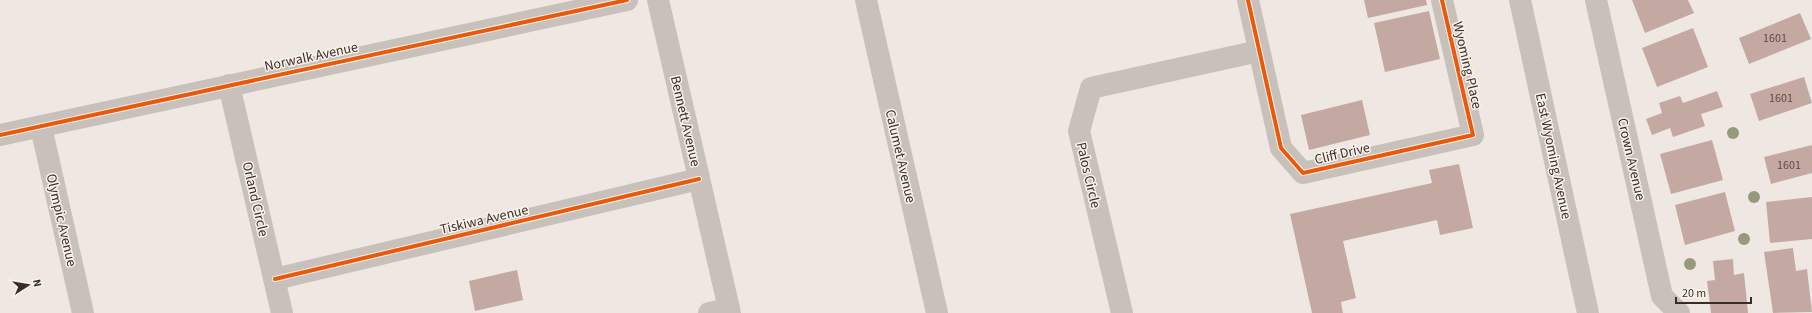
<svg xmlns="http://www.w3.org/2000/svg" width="1812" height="313" font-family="'Source Sans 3',sans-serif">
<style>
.building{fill:#c4a9a3}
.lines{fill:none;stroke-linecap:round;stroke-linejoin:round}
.minor{stroke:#c8c0bb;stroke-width:22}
.cycleway-casing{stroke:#fbf2ea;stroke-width:6}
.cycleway{stroke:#e8590c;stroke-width:4}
.tree{fill:#969a7d}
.labels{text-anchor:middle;stroke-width:3;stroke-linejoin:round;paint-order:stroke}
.number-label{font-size:12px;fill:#5c4b48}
.street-label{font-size:14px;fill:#3a2c29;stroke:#fbf2ea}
</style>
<rect width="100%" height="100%" fill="#efe8e2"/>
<g class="building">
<path d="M 1364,0 L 1426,0 L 1427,5 L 1368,18 Z"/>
<path d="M 1632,0 L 1688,0 L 1694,13 L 1645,33 Z"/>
<path d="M 1429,11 L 1440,59 L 1385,72 L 1374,23 Z"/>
<path d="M 1800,13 L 1811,39 L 1749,64 L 1739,38 Z"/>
<path d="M 1693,28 L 1708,67 L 1657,87 L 1642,48 Z"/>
<path d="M 1804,77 L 1812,103 L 1759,121 L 1750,94 Z"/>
<path d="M 1717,91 L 1723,107 L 1701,114 L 1705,126 L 1673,137 L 1670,128 L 1652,135 L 1646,119 L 1662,113 L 1659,103 L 1680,96 L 1683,103 Z"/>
<path d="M 1362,100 L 1370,135 L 1309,150 L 1301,115 Z"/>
<path d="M 1712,140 L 1723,180 L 1671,194 L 1660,154 Z"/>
<path d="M 1812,145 L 1812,173 L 1771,184 L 1764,157 Z"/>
<path d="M 1459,164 L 1473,228 L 1440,235 L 1437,220 L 1343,241 L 1356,298 L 1341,302 L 1343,313 L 1312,313 L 1290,214 L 1432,183 L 1429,170 Z"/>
<path d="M 1725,192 L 1735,231 L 1685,245 L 1675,205 Z"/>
<path d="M 1812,197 L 1812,239 L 1770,243 L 1766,202 Z"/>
<path d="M 1793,248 L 1796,271 L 1807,269 L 1812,312 L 1773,313 L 1764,252 Z"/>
<path d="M 1733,259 L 1734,275 L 1744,273 L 1748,313 L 1711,313 L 1707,281 L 1715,280 L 1713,261 Z"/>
<path d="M 517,270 L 523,300 L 475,311 L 469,281 Z"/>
</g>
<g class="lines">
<g class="minor">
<path d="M 658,0 L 730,313"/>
<path d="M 866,0 L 937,313"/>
<path d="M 1248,0 L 1281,148 L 1303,173 L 1473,135 L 1442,0"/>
<path d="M 1520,0 L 1588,313"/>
<path d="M 1596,0 L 1662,296 L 1679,313"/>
<path d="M 229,85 L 282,313"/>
<path d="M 41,127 L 83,313"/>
<path d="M 0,135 L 627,0"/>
<path d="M 275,279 L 699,179"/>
<path d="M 709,313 L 729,309"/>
<path d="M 1122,313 L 1079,131 L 1091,88 L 1259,51"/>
</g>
<defs>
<g id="cycleway">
<path d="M 1248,0 L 1281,148 L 1303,173 L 1473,135 L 1442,0"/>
<path d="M 0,135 L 627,0"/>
<path d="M 275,279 L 699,179"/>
</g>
</defs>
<use href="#cycleway" class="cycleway-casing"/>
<use href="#cycleway" class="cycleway"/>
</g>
<g class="tree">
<circle cx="1733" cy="133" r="6"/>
<circle cx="1754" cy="197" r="6"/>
<circle cx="1744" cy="239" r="6"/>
<circle cx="1690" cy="264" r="6"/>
</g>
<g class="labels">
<g class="number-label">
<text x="1775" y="42">1601</text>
<text x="1781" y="102">1601</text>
<text x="1789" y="169">1601</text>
</g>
<g class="street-label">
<text transform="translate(311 56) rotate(-12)" y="5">Norwalk Avenue</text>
<text transform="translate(1468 65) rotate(77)" y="5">Wyoming Place</text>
<text transform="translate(686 121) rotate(77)" y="5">Bennett Avenue</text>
<text transform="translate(1342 153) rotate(-13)" y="5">Cliff Drive</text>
<text transform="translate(901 156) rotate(77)" y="5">Calumet Avenue</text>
<text transform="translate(1554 156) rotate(78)" y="5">East Wyoming Avenue</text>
<text transform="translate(1632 159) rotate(77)" y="5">Crown Avenue</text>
<text transform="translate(1089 175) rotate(77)" y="5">Palos Circle</text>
<text transform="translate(256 199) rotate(77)" y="5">Orland Circle</text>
<text transform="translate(484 219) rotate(-13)" y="5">Tiskiwa Avenue</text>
<text transform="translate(62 220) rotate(77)" y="5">Olympic Avenue</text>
</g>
</g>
<g transform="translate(28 285) rotate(78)" stroke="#fbf2ea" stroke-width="3" paint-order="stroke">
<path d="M0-3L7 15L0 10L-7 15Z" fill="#3a2c29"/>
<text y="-6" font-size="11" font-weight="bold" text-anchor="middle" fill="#3a2c29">N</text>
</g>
<path d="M1676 297v6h75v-6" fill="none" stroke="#3a2c29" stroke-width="2"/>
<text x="1682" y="297" font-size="12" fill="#3a2c29" stroke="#fbf2ea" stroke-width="3" paint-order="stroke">20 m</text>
</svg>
